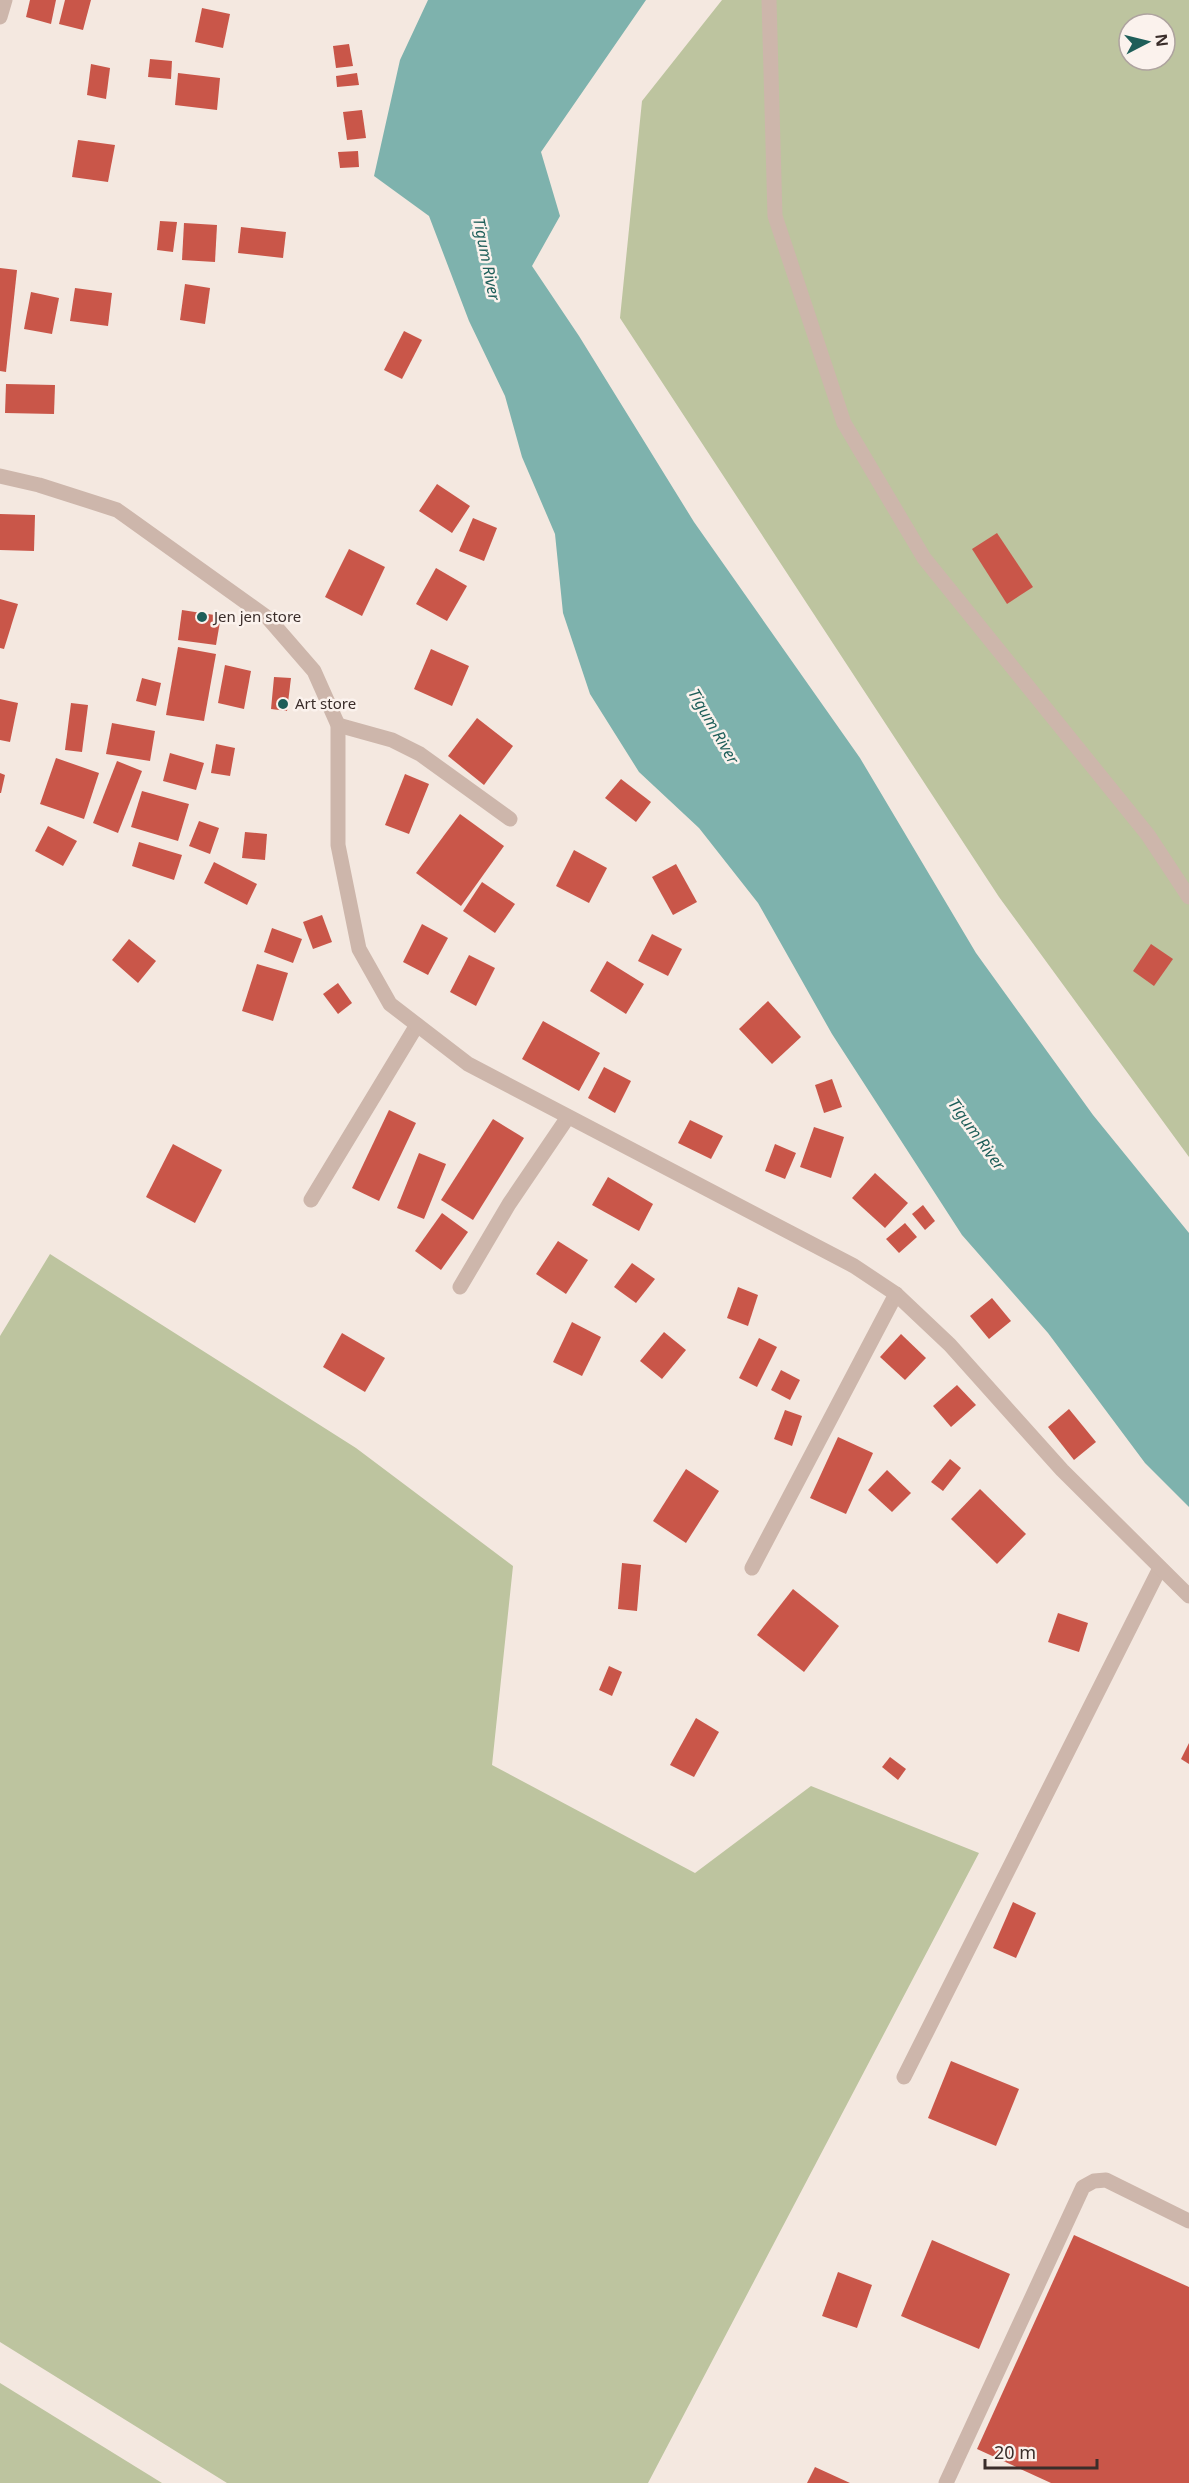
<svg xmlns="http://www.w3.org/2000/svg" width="1189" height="2483" font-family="'Noto Sans',sans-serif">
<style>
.green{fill:#bdc49f;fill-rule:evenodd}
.water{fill:#7eb2ad}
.building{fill:#c95649}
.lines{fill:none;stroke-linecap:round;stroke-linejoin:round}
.service{stroke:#cdb6ab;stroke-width:15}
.minor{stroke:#cdb6ab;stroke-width:15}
.tertiary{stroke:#cdb6ab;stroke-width:15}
.poi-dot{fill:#1e5e59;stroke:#fbf2ed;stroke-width:2}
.labels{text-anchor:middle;stroke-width:5;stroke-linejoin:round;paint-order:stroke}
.poi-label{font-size:15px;fill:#3a2d2a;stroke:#fbf2ed;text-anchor:start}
.water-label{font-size:16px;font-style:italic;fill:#1e5e59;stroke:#fbf2ed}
</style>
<rect width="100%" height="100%" fill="#f4e8e0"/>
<g class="green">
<path d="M 722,0 L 1189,0 L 1189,1157 L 999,897 L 620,318 L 642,101 ZM 1129,24 L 1165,24 L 1165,60 L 1129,60 Z"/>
<path d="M 50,1254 L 356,1448 L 513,1566 L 492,1765 L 695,1873 L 811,1786 L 979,1853 L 648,2483 L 227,2483 L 0,2342 L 0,1336 Z"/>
<path d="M 0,2383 L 162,2483 L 0,2483 Z"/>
</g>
<path class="water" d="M 428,0 L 646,0 L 541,152 L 560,216 L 532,266 L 579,336 L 694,522 L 860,758 L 976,953 L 1093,1115 L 1189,1233 L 1189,1507 L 1145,1463 L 1048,1333 L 962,1235 L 832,1034 L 758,903 L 699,828 L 639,772 L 590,694 L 563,613 L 555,534 L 522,457 L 505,396 L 469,321 L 429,216 L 374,176 L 400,60 Z"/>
<g class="building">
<path d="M 30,0 L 56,0 L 51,24 L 26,17 Z"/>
<path d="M 65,0 L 91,0 L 83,30 L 59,24 Z"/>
<path d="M 202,8 L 230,14 L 223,48 L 195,42 Z"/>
<path d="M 349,44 L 353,66 L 336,68 L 333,46 Z"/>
<path d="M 150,59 L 172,61 L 171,79 L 148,77 Z"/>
<path d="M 91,64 L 110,68 L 106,99 L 87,95 Z"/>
<path d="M 178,73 L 220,78 L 217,110 L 175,105 Z"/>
<path d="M 357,73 L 359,85 L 337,87 L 336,76 Z"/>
<path d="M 362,110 L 366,138 L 347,140 L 343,112 Z"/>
<path d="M 78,140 L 115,145 L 108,182 L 72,177 Z"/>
<path d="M 358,151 L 359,167 L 340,168 L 338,152 Z"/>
<path d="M 160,221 L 177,222 L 173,252 L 157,250 Z"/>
<path d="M 184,223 L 217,225 L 215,262 L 182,260 Z"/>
<path d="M 241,227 L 286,232 L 283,258 L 238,253 Z"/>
<path d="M 0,268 L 17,270 L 6,372 L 0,371 Z"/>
<path d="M 185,284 L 210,288 L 205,324 L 180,320 Z"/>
<path d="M 75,288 L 112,293 L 108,326 L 70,321 Z"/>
<path d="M 31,292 L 59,298 L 52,334 L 24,329 Z"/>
<path d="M 404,331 L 422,340 L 402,379 L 384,370 Z"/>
<path d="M 6,384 L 55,385 L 54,414 L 5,413 Z"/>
<path d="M 437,484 L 470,506 L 452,533 L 419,511 Z"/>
<path d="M 0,514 L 35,515 L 34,551 L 0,550 Z"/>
<path d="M 473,518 L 497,528 L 484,561 L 459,551 Z"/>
<path d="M 997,533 L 1033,587 L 1007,604 L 972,549 Z"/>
<path d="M 349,549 L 385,567 L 362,616 L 325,597 Z"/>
<path d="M 436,568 L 467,586 L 447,621 L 416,604 Z"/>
<path d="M 0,599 L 18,604 L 4,649 L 0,648 Z"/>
<path d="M 182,610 L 221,616 L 216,645 L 178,640 Z"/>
<path d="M 178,647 L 216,654 L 204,721 L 166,715 Z"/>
<path d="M 431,649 L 469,666 L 452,706 L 414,689 Z"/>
<path d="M 225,665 L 251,671 L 244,709 L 218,703 Z"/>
<path d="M 274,677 L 291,678 L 287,711 L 271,709 Z"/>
<path d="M 142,678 L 161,683 L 156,706 L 136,701 Z"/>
<path d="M 0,699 L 18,703 L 10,742 L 0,740 Z"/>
<path d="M 71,703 L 88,705 L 82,752 L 65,750 Z"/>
<path d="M 477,718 L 513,746 L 484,785 L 448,756 Z"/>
<path d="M 112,723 L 155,731 L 150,761 L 106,754 Z"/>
<path d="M 216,744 L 235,748 L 230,776 L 211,773 Z"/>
<path d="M 170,753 L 204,763 L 196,790 L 163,781 Z"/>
<path d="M 56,758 L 99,773 L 84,819 L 40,804 Z"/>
<path d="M 117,761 L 142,771 L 118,833 L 93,823 Z"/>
<path d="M 0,773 L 5,775 L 1,793 L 0,793 Z"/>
<path d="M 405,774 L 429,784 L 409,834 L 385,825 Z"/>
<path d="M 621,779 L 651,802 L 636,822 L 605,798 Z"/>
<path d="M 142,791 L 189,804 L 178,841 L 131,827 Z"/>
<path d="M 460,814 L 504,846 L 461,906 L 416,873 Z"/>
<path d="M 199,821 L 219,828 L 210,854 L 189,846 Z"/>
<path d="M 48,826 L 77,841 L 63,866 L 35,851 Z"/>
<path d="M 245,832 L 267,834 L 265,860 L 242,858 Z"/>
<path d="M 139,842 L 182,855 L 174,880 L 132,866 Z"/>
<path d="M 574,850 L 607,868 L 589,903 L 556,886 Z"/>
<path d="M 214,862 L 257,884 L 247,905 L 204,883 Z"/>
<path d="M 676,864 L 697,902 L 673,915 L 652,877 Z"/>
<path d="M 482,882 L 515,904 L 495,933 L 463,911 Z"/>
<path d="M 322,915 L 332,942 L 313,949 L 303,922 Z"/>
<path d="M 422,924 L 448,938 L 428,975 L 403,962 Z"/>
<path d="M 272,928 L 302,939 L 293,963 L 264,952 Z"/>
<path d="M 652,934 L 682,949 L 668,976 L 638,961 Z"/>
<path d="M 129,939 L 156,961 L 138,983 L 112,960 Z"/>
<path d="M 1151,944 L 1173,959 L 1154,986 L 1133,971 Z"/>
<path d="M 469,955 L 495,968 L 476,1006 L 450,992 Z"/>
<path d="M 607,961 L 644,984 L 626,1014 L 590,991 Z"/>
<path d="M 257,964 L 288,973 L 273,1021 L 242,1011 Z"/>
<path d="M 338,983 L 352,1003 L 338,1014 L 323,994 Z"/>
<path d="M 768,1001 L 801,1037 L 772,1064 L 739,1029 Z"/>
<path d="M 543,1021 L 600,1053 L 579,1091 L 522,1059 Z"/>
<path d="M 604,1067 L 631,1081 L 615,1113 L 588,1098 Z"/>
<path d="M 832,1079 L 842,1107 L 824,1113 L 815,1085 Z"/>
<path d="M 389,1110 L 416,1123 L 379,1201 L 352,1188 Z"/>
<path d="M 493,1119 L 524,1138 L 473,1220 L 441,1200 Z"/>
<path d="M 690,1120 L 723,1136 L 711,1159 L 678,1143 Z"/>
<path d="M 814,1127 L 844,1137 L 831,1178 L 800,1167 Z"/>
<path d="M 173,1144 L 222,1170 L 195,1223 L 146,1197 Z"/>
<path d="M 775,1144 L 796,1153 L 785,1179 L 765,1171 Z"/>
<path d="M 419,1153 L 446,1164 L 424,1219 L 397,1208 Z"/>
<path d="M 875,1173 L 908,1203 L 885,1228 L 852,1198 Z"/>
<path d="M 608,1177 L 653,1204 L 639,1231 L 592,1205 Z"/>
<path d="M 923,1205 L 935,1221 L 925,1230 L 912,1214 Z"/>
<path d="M 442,1213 L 468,1232 L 441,1270 L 415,1251 Z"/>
<path d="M 905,1223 L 917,1237 L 899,1253 L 886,1239 Z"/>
<path d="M 558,1241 L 588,1260 L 566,1294 L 536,1274 Z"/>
<path d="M 632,1263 L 655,1279 L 636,1303 L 614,1287 Z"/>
<path d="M 738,1287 L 758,1295 L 748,1326 L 727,1318 Z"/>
<path d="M 992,1298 L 1011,1321 L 989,1339 L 970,1316 Z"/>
<path d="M 572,1322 L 601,1337 L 582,1376 L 553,1362 Z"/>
<path d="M 664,1332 L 686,1350 L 662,1379 L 640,1361 Z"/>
<path d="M 342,1333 L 385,1358 L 365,1392 L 323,1367 Z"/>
<path d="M 901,1334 L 926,1358 L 905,1380 L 880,1357 Z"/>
<path d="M 759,1338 L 777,1347 L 757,1387 L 739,1378 Z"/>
<path d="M 781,1370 L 800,1380 L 790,1400 L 771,1390 Z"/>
<path d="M 957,1385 L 976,1405 L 951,1427 L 933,1406 Z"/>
<path d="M 1069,1409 L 1096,1442 L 1074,1460 L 1048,1427 Z"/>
<path d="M 785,1410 L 802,1416 L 792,1446 L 774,1439 Z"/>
<path d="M 838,1437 L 873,1453 L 846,1514 L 810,1498 Z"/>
<path d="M 950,1459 L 961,1468 L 943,1491 L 931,1482 Z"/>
<path d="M 686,1469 L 719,1491 L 686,1543 L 653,1521 Z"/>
<path d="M 887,1470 L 911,1493 L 892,1512 L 868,1490 Z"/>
<path d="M 980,1489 L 1026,1534 L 997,1564 L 951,1519 Z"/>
<path d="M 622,1563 L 641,1565 L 637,1611 L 618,1609 Z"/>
<path d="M 793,1589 L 839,1626 L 804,1672 L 757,1635 Z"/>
<path d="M 1058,1613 L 1088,1623 L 1079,1652 L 1048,1642 Z"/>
<path d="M 609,1666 L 622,1672 L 612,1696 L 599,1690 Z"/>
<path d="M 696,1718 L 719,1732 L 694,1777 L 670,1765 Z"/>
<path d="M 1189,1743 L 1189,1764 L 1181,1759 Z"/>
<path d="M 890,1757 L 906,1769 L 898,1780 L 882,1767 Z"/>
<path d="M 1013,1902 L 1036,1913 L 1016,1958 L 993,1948 Z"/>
<path d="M 951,2061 L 1019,2089 L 996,2146 L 928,2118 Z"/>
<path d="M 1074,2235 L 1189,2287 L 1189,2483 L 1051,2483 L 977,2449 Z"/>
<path d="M 932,2240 L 1010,2274 L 979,2349 L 901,2316 Z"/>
<path d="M 838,2272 L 872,2285 L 857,2328 L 822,2316 Z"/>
<path d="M 815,2467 L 850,2483 L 807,2483 Z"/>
</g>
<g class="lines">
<g class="service">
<path d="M 460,1287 L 509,1204 L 568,1117"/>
<path d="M 946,2483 L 1083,2187 L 1094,2181 L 1106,2180 L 1189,2221"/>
</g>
<g class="minor">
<path d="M 769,0 L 775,216 L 844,423 L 924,558 L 1148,835 L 1189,897"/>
<path d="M 338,725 L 392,740 L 420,754 L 510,819"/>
<path d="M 311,1200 L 417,1025"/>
<path d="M 752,1568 L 896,1294"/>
<path d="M 904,2077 L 1160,1568"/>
</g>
<g class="tertiary">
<path d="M 0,17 L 5,0"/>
<path d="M 0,476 L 39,485 L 117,510 L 268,618 L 314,671 L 338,725 L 338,845 L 359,949 L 390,1004 L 468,1064 L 854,1266 L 896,1294 L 950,1345 L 1062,1470 L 1189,1596"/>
</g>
</g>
<g class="poi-dot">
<circle cx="202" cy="617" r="6"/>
<circle cx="283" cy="704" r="6"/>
</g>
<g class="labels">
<g class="poi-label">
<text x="214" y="622">Jen jen store</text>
<text x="295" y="709">Art store</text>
</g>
<g class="water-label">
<text transform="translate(487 259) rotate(79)" y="6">Tigum River</text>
<text transform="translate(714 726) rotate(60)" y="6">Tigum River</text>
<text transform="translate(977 1134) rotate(54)" y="6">Tigum River</text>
</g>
</g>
<g transform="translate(1147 42) rotate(83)"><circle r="28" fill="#fbf2ed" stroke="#aea39f" stroke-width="1.5"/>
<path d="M0-4.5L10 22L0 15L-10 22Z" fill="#1e5e59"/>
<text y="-9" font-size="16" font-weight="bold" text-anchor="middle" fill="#3a2d2a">N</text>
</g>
<path d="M985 2459v9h112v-9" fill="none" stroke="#3a2d2a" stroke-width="3"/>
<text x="994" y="2459" font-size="18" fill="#3a2d2a" stroke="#fbf2ed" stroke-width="4.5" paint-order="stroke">20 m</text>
</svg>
